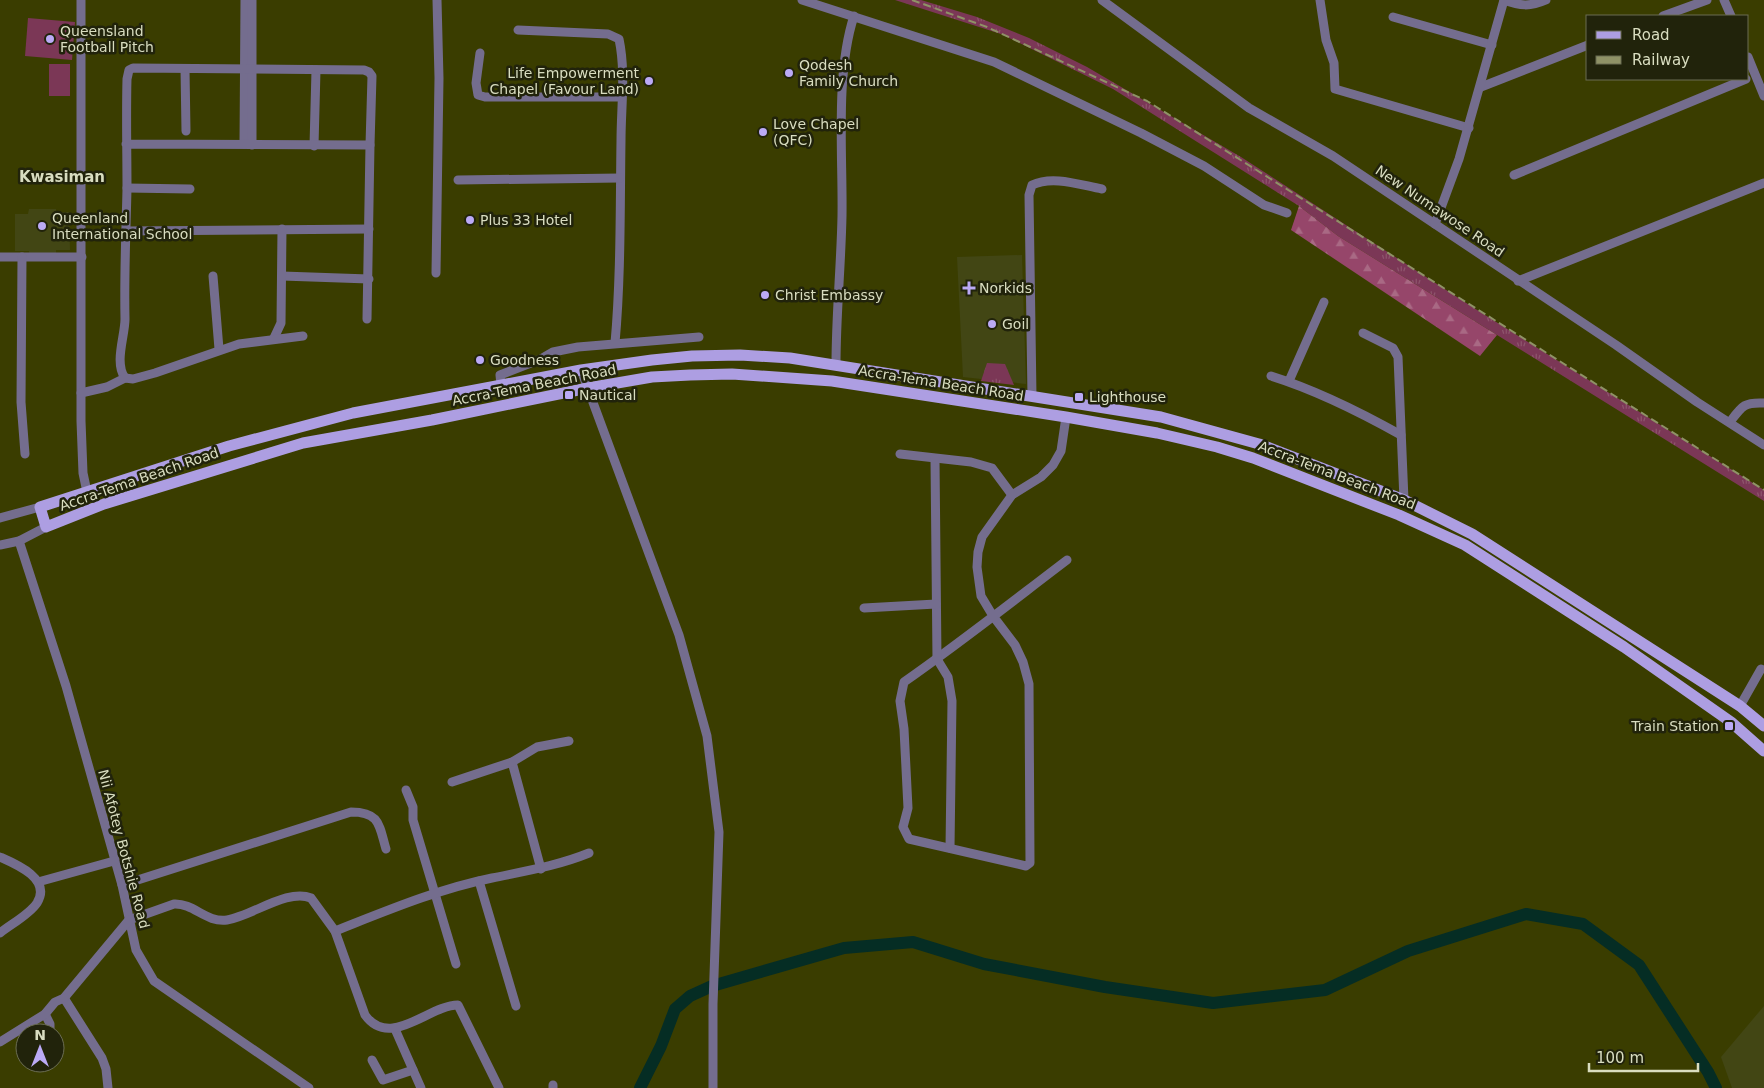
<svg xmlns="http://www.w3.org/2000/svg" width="1764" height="1088" font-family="'DejaVu Sans',sans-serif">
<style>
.built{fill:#424614}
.grass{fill:url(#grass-tufts)}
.forest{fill:url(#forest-firs)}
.garden{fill:#7b3756}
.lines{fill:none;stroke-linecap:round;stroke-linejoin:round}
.river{stroke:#052d24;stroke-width:12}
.minor{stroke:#746d8e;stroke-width:9}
.major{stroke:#ad9ee2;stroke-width:11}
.rail{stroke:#8f9266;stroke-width:2;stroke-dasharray:8 4;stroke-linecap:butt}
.poi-dot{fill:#bbaaf6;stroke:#21230b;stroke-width:2}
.labels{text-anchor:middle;stroke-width:5;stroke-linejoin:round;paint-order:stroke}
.poi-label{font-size:14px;fill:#d9ddc0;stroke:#21230b;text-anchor:start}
.street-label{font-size:14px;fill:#d9ddc0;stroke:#21230b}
.neighbourhood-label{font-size:15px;font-weight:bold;fill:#d9ddc0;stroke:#21230b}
</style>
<defs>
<pattern id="grass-tufts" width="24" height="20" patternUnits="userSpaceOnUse" patternTransform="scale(1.25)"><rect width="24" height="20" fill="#7b3756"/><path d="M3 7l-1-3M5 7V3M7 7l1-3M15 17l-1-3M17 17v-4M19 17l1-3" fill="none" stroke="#8d546c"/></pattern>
<pattern id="forest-firs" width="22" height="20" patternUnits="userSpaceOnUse" patternTransform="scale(1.25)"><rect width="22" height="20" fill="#96466a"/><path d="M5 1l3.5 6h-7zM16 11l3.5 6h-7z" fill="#a96984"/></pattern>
</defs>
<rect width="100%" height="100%" fill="#3a3d00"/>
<g class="built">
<path d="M 29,209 L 56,209 L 56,212 L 69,212 L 70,250 L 56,250 L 56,254 L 29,254 L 29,251 L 15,251 L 15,214 L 28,214 Z"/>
<path d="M 1022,255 L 1026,384 L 963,377 L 957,257 Z"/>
<path d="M 1764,1006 L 1764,1088 L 1732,1088 L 1721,1057 Z"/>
</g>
<g class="grass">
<path d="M 895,0 L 921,0 L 977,17 L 1029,38 L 1087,67 L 1241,157 L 1474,308 L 1764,490 L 1764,501 L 1338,236 L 1299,206 L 1113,89 L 1001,34 Z"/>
<path d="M 987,363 L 1005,364 L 1014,385 L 981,381 Z"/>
</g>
<path class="forest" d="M 1299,206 L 1338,236 L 1497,335 L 1480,356 L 1291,230 Z"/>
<g class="garden">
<path d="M 28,18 L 75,22 L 72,60 L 25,56 Z"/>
<rect x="49" y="64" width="21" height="32"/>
</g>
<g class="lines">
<path class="river" d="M 640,1088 L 661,1046 L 675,1009 L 690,996 L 712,986 L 844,948 L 913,942 L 984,964 L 1105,987 L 1213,1003 L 1325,990 L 1408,951 L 1526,914 L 1583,924 L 1639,965 L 1708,1072 L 1716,1088"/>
<g class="minor">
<path d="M 81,0 L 81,421 L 83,473 L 87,492"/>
<path d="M 802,0 L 994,62 L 1141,133 L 1204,166 L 1264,205 L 1287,213"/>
<path d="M 1102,0 L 1249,108 L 1333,156 L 1616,345 L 1697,402 L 1764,445"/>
<path d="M 1320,0 L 1326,40 L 1334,63 L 1335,89 L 1469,128"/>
<path d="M 1504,0 C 1520,6 1530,7 1546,0"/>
<path d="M 1724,0 L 1731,16"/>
<path d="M 1663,16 L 1707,0"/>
<path d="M 1393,17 L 1492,45"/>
<path d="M 518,30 L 608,34 L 619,39 C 626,72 621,107 621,141 C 620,208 621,276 615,343"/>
<path d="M 480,53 L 476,83 L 478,95 L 485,97 L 621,97"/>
<path d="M 1748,57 L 1764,96"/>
<path d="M 185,69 L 186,131"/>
<path d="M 1481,87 L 1588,45"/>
<path d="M 244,144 L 245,0"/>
<path d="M 252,145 L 252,0"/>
<path d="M 314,146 L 316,70"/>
<path d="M 1514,175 L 1746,79"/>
<path d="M 458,180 L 620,178"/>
<path d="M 127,188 L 190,189"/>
<path d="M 1435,224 L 1459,159 L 1504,0"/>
<path d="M 125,231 L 369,229"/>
<path d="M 0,257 L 82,257"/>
<path d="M 22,257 L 21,402 L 25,454"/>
<path d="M 436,273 L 439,78 L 437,0"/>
<path d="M 213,276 L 219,349"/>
<path d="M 282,276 L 369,279"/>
<path d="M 1518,281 L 1764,183"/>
<path d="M 367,319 L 370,145"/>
<path d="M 1363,333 L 1393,348 L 1398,357 L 1404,500"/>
<path d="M 274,338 L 281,323 L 282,229"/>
<path d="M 836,364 C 836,315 841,266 842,216 C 843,155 835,74 854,16"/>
<path d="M 581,370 L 679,635 L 707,736 L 719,832 L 713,1004 L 713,1088"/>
<path d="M 1271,376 C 1316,390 1360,412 1401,435"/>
<path d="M 125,378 C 114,363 125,336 125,319 C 124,275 126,232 127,189 C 127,153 126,116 127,79 L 129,70 L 133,68 L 364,70 L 369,72 L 372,76 L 370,145 L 126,144"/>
<path d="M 1289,381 L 1324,302"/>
<path d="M 501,385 L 500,375 L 541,359 L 553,352 L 578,347 L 699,337"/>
<path d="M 81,393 L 107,387 L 125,378 L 133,379 L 155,373 L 239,344 L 303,336"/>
<path d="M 1032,396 L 1029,195 L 1032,185 C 1053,175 1080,185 1102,189"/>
<path d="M 1066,417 L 1061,451 L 1053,465 L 1041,477 L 1012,495 L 982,537 L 978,552 L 977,567 L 981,596 L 993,616 L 1015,645 L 1023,662 L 1029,684 L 1030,863 L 1026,866 L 909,839 L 903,827 L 908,808 L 904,729 L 900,701 L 904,682 C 960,643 1013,601 1067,560"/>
<path d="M 1730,422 C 1742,406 1744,402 1764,403"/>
<path d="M 900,454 L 971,462 L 992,468 L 1012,495"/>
<path d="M 935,459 L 937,659 L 948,677 L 952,701 L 950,848"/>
<path d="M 0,518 L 40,507"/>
<path d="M 19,541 L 66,686 L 122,885 L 136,950 L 154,981 L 309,1088"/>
<path d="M 0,545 L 19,541 L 46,527"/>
<path d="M 864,608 L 936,604"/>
<path d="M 1740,706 L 1761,669"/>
<path d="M 512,762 L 541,869"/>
<path d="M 452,782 L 512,762 L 537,747 L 569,741"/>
<path d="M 406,790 L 413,807 L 413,820 L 456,964"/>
<path d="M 0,857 C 16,864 52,879 37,903 C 29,915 11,924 0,933"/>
<path d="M 479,881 L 516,1006"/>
<path d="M 38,882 L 114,861"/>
<path d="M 122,885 L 351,812 C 380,812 379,825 386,849"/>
<path d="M 335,931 C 386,911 438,889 492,878 C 525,871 557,866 589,853"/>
<path d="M 64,998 L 102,1058 L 106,1069 L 108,1088"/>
<path d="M 45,1014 L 50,1024 L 50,1033"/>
<path d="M 395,1029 L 421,1088"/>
<path d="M 0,1042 L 45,1014 L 55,1002 L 64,998 L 129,920 L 174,904 C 194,903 206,923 227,920 C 252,916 288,888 311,898 L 335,931 L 365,1015 C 390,1050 429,1005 458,1005 L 499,1088"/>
<path d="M 55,1055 L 56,1057"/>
<path d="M 372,1060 L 383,1080 L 413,1070"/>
<path d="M 553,1088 L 553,1085"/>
</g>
<path class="major" d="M 1764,726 L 1740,706 L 1472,534 L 1404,500 L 1259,444 L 1161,417 L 790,358 L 740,355 L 692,356 L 652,360 L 581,370 L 353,413 L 229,446 L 40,507 L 46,527 L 104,504 L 303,443 L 432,420 L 588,388 L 652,377 L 690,375 L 732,374 L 832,381 L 1066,417 L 1157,433 L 1217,447 L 1253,458 L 1399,515 L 1465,545 L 1624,647 L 1731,722 L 1764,751"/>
<path class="rail" d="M 912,0 L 987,27 L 1147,101 L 1764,490"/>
</g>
<g class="poi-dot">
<circle cx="50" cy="39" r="5"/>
<circle cx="789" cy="73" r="5"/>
<circle cx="649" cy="81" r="5"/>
<circle cx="763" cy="132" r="5"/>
<circle cx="470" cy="220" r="5"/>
<circle cx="42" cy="226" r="5"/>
<path d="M966.5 280.5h5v5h5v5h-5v5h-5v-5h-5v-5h5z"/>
<circle cx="765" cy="295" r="5"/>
<circle cx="992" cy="324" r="5"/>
<circle cx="480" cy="360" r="5"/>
<rect x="564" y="390" width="10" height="10" rx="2.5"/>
<rect x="1074" y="392" width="10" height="10" rx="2.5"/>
<rect x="1724" y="721" width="10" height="10" rx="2.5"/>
</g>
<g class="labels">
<g class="poi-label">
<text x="60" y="36">Queensland<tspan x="60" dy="16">Football Pitch</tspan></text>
<text x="799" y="70">Qodesh<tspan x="799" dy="16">Family Church</tspan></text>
<text x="639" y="78" text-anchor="end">Life Empowerment<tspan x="639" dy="16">Chapel (Favour Land)</tspan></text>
<text x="773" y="129">Love Chapel<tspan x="773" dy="16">(QFC)</tspan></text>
<text x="52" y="223">Queenland<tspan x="52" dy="16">International School</tspan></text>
<text x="480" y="225">Plus 33 Hotel</text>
<text x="979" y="293">Norkids</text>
<text x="775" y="300">Christ Embassy</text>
<text x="1002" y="329">Goil</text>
<text x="490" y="365">Goodness</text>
<text x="579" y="400">Nautical</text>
<text x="1089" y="402">Lighthouse</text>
<text x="1719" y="731" text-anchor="end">Train Station</text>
</g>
<g class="street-label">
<text transform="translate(1440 211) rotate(34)" y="5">New Numawose Road</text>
<text transform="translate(941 383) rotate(9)" y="5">Accra-Tema Beach Road</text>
<text transform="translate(534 385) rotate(-11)" y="5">Accra-Tema Beach Road</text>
<text transform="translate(1337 475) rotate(21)" y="5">Accra-Tema Beach Road</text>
<text transform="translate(139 479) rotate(-19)" y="5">Accra-Tema Beach Road</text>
<text transform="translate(124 849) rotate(75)" y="5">Nii Afotey Botshie Road</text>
</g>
<g class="neighbourhood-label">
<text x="62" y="182">Kwasiman</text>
</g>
</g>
<rect x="1586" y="15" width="162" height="65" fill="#21230b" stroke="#6b6d53"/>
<rect x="1596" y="31" width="25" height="8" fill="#ad9ee2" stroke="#6b6d53"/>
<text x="1632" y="40" font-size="15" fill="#d9ddc0">Road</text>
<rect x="1596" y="56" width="25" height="8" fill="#8f9266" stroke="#6b6d53"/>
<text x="1632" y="65" font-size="15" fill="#d9ddc0">Railway</text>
<g transform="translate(40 1048)"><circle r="24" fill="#21230b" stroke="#6b6d53"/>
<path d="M0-4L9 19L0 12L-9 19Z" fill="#bbaaf6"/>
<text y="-8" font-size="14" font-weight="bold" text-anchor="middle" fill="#d9ddc0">N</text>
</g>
<path d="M1589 1063v8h109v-8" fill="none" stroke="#d9ddc0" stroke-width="2.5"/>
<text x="1596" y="1063" font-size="15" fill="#d9ddc0" stroke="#21230b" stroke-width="4" paint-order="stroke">100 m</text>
</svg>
